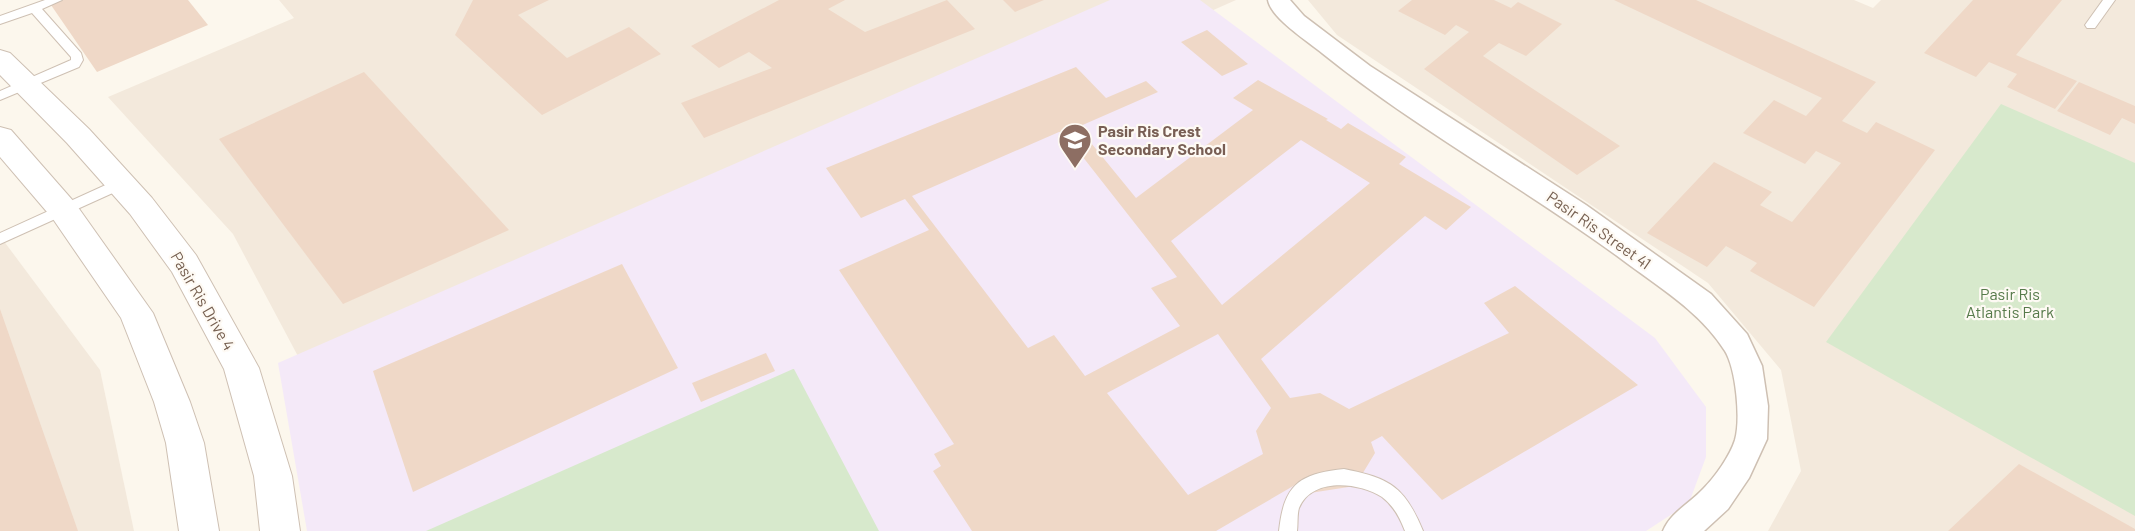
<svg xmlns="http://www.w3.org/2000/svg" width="2135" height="531" font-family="Barlow,sans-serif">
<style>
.residential{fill:#f3e9dc}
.education{fill:#f4e9f8}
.green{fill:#d7e9cc}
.building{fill:#efd8c7;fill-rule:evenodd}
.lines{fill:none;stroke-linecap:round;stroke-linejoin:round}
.service-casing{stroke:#cec0b3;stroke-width:2}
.minor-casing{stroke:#cec0b3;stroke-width:3}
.tertiary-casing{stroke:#cec0b3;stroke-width:2}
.service{fill:#fff;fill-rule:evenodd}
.minor{fill:#fff;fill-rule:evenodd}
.tertiary{fill:#fff;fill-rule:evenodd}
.labels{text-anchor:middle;stroke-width:4.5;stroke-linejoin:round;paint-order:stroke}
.education-label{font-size:16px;font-weight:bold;fill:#785e54;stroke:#fefaf4;text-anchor:start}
.street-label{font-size:16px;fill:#766051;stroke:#fefaf4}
.park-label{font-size:16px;fill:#567a4a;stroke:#fefaf4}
</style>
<rect width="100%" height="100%" fill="#fcf7ed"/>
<g class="residential">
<path d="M 279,0 L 1236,0 L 1087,66 L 300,360 L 233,234 L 108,97 L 294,18 Z"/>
<path d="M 1308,0 L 1854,0 L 1873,8 L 1881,0 L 2135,0 L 2135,531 L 1768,531 L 1801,471 L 1781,370 L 1708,283 L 1337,35 Z"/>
<path d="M 0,236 L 100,370 L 134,531 L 0,531 Z"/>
</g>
<path class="education" d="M 1110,0 L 1200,0 L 1655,338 L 1706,407 L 1706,457 L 1689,503 L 1646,531 L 307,531 L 278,363 Z"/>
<g class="green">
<path d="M 2001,104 L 2135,163 L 2135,516 L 1826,342 Z"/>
<path d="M 794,369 L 879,531 L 426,531 L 793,369 Z"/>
</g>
<g class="building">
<path d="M 63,0 L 188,0 L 208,25 L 97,72 L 51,5 Z"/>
<path d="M 473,0 L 549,0 L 518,15 L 567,58 L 629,27 L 661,54 L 542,115 L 455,35 Z"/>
<path d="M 779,0 L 845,0 L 828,9 L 865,32 L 947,0 L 975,29 L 704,138 L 681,103 L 772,68 L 749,52 L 719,68 L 691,46 Z"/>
<path d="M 1003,0 L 1044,0 L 1015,12 Z"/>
<path d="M 1412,0 L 1494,0 L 1511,8 L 1518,2 L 1562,24 L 1526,56 L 1499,43 L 1483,56 L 1620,146 L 1577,175 L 1424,69 L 1469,32 L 1456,25 L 1445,35 L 1398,11 Z"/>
<path d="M 1614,0 L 1696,0 L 1876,82 L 1842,121 L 1867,133 L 1876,122 L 1935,150 L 1814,307 L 1750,271 L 1757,263 L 1726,246 L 1707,267 L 1647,233 L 1714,162 L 1772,192 L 1760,205 L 1792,222 L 1841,163 L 1816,151 L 1805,164 L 1743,133 L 1774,100 L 1806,116 L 1822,98 Z"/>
<path d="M 1973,0 L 2062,0 L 2016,55 L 2077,81 L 2055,109 L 2007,87 L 2017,74 L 1989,62 L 1976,77 L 1924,53 Z"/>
<path d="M 1207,30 L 1248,64 L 1222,76 L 1181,42 Z"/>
<path d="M 1076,67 L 1106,98 L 1146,81 L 1158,92 L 1078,127 L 1136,198 L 1253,110 L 1233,98 L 1258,80 L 1328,119 L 1326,120 L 1341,129 L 1348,123 L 1406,157 L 1399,164 L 1471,207 L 1446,230 L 1425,216 L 1261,359 L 1290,398 L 1320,393 L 1349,409 L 1509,333 L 1484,303 L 1515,286 L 1638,385 L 1442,500 L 1382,436 L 1371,442 L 1375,453 L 1355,486 L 1310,493 L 1295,485 L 1216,531 L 972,531 L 933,471 L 941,466 L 934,454 L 954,444 L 839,270 L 929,230 L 905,199 L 861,218 L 826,168 ZM 1059,132 L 1064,133 L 1177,277 L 1151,288 L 1180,326 L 1085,376 L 1054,335 L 1028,348 L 912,196 ZM 1301,140 L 1370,183 L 1222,305 L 1171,241 ZM 1218,334 L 1271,408 L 1256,431 L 1263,454 L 1188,495 L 1107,393 Z"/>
<path d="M 364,72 L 509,230 L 343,304 L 219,139 Z"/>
<path d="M 2079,82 L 2135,106 L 2135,124 L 2122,118 L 2110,135 L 2057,111 Z"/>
<path d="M 622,264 L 678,368 L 413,492 L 373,371 Z"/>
<path d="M 0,309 L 78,531 L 0,531 Z"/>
<path d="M 766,353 L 775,371 L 701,402 L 692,383 Z"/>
<path d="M 2019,464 L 2135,529 L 2135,531 L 1948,531 Z"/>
</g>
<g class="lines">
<defs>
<g id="service">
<path d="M 45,0 L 62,0 L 42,9 L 81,53 L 83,60 L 79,67 L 0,100 L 0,91 L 71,60 L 71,57 L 32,13 L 0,24 L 0,16 Z"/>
<path d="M 2103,0 L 2115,0 L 2095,28 L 2087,28 L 2085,25 Z"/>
<path d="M 121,178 L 126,179 L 128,183 L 126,187 L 0,244 L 0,233 Z"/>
<path d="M 1344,469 C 1390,478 1405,487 1423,531 L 1405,531 C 1400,518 1394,506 1382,497 C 1359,482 1312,477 1299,508 C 1297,514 1298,524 1297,531 L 1279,531 C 1284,485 1298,474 1344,469 Z"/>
</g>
<path id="minor" d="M 1268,0 L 1290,0 L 1304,16 L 1370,66 L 1586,205 L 1711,294 L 1747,334 L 1762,366 L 1768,406 L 1767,439 L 1749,478 L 1728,509 L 1704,531 L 1663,531 C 1671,512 1689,504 1703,489 C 1715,477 1730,456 1735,440 C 1741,419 1736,369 1725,351 C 1700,311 1657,286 1620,258 C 1523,187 1415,128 1322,53 C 1307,41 1271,18 1268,0 Z"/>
<g id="tertiary">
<path d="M 0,50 L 10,53 L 89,129 L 152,198 L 196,255 L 259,368 L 292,476 L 300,531 L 260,531 L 254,476 L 224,369 L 172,272 L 130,214 L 67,143 L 0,75 Z"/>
<path d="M 0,127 L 11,130 L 75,203 L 153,313 L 190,402 L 204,443 L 219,531 L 179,531 L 166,443 L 154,402 L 121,318 L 53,219 L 0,157 Z"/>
</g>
</defs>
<use href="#service" class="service-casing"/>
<use href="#minor" class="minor-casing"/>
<use href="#tertiary" class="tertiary-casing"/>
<use href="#service" class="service"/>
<use href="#minor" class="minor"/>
<use href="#tertiary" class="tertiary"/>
</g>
<defs>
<symbol id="school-pin" viewBox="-11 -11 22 30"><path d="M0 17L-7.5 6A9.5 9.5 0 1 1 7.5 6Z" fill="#8d6e63" stroke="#fefaf4"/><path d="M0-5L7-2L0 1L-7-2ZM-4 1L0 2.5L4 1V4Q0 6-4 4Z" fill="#fff"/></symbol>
</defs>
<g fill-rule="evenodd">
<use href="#school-pin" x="1056" y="121" width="38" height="52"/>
</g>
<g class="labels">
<g class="education-label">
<text x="1098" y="137">Pasir Ris Crest<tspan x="1098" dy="18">Secondary School</tspan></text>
</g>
<g class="street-label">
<text transform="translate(1599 230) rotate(35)" y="6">Pasir Ris Street 41</text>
<text transform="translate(203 301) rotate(60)" y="6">Pasir Ris Drive 4</text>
</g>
<g class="park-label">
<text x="2010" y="300">Pasir Ris<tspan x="2010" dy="18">Atlantis Park</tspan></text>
</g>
</g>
</svg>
